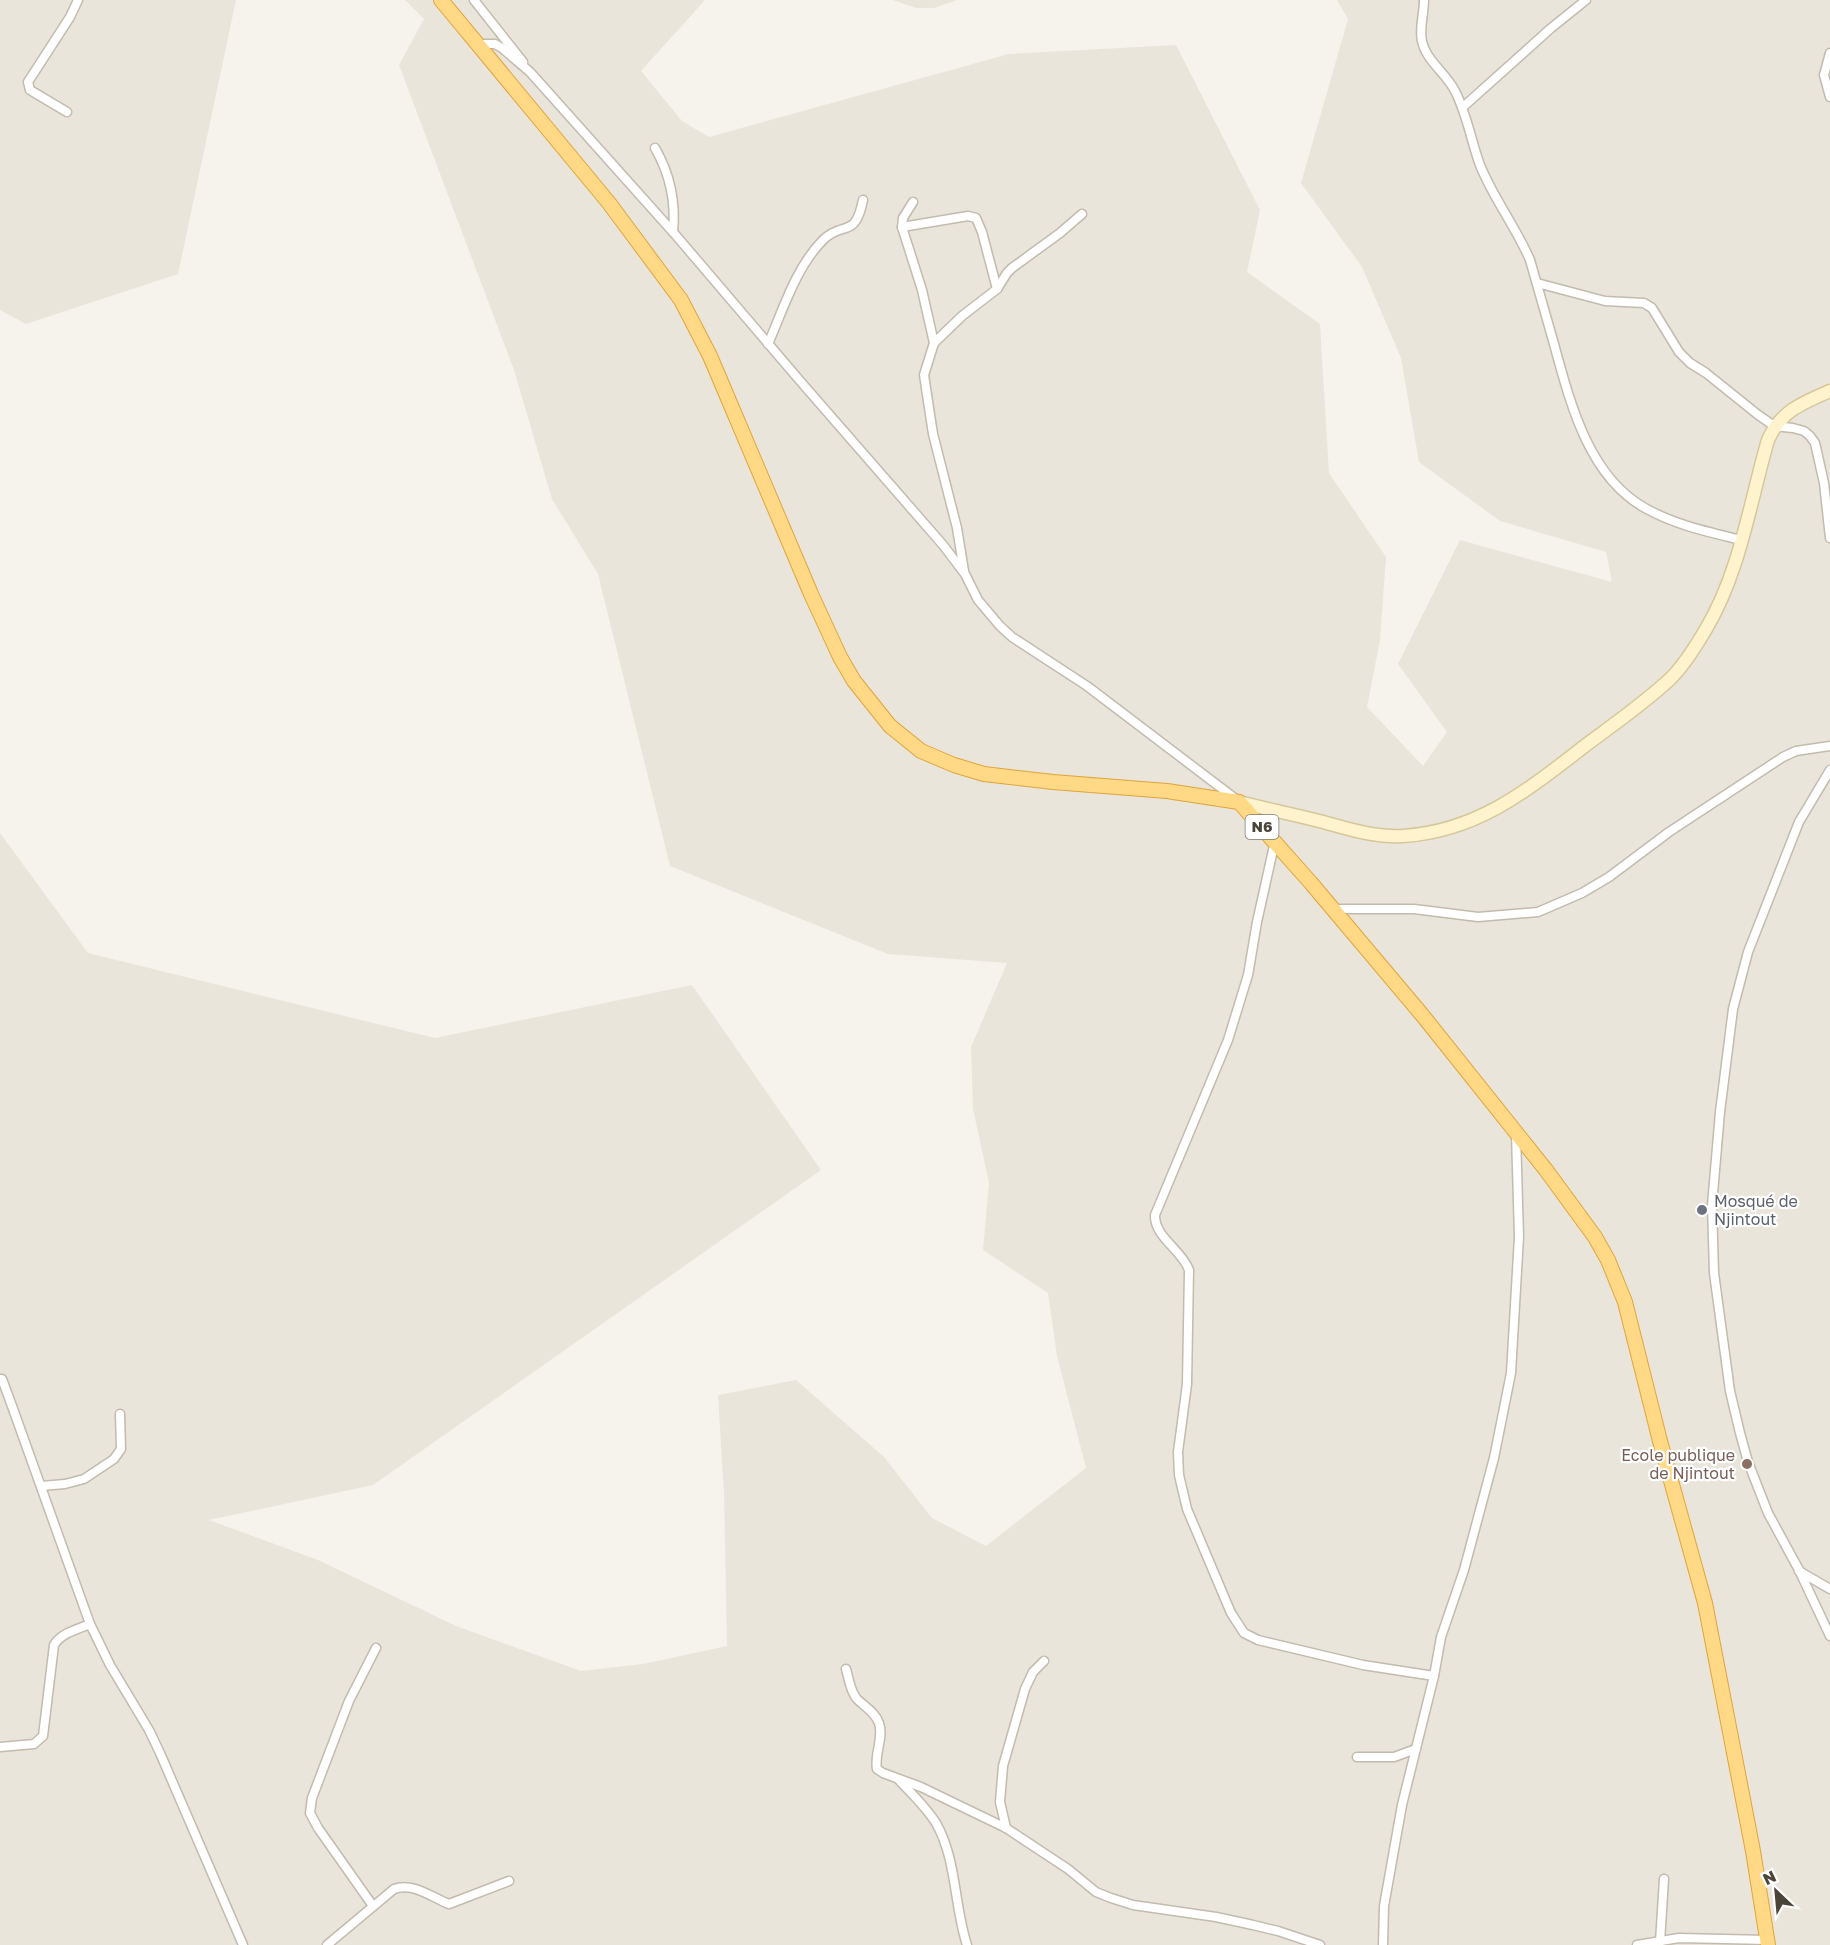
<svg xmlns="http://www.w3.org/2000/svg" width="1830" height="1945" font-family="'Golos Text',sans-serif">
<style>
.residential{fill:#eae5da}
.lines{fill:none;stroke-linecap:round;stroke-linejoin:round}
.minor-casing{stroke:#c2bbae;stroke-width:11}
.secondary-casing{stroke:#d6c79b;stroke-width:15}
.trunk-casing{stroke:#e0a43c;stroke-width:16}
.minor{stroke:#fff;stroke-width:8}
.secondary{stroke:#fff3cd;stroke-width:12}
.trunk{stroke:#ffd985;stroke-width:14}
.worship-dot{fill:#6b7280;stroke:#fff;stroke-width:2}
.education-dot{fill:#8d6e63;stroke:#fff;stroke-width:2}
.labels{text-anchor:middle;stroke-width:4.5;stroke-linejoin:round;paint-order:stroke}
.shield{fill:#fff;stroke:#817c74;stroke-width:1.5}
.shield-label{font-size:15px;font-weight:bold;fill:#4b4439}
.worship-label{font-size:16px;fill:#5b616d;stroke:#fff;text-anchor:start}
.education-label{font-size:16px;fill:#785e54;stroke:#fff;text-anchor:end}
</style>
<rect width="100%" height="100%" fill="#f6f3ec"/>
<g class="residential">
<path d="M 0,0 L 236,0 L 178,274 L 26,324 L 0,310 Z"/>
<path d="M 405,0 L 705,0 L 641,71 L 682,121 L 709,137 L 1009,54 L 1176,45 L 1260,210 L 1247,272 L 1320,324 L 1329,473 L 1386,557 L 1380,640 L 1367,707 L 1423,766 L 1447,732 L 1398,664 L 1460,540 L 1612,582 L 1606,552 L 1500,521 L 1419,462 L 1401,358 L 1362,267 L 1301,183 L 1348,19 L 1337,0 L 1830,0 L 1830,1945 L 0,1945 L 0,833 L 88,953 L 435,1038 L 692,985 L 821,1170 L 373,1485 L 209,1520 L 318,1560 L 456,1626 L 581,1671 L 643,1664 L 727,1646 L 724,1493 L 718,1395 L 796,1380 L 884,1457 L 932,1518 L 986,1546 L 1086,1468 L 1057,1356 L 1048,1293 L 983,1250 L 989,1183 L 973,1109 L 971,1047 L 1007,963 L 888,954 L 670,866 L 598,574 L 552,499 L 514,370 L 399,65 L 424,19 Z"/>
<path d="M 893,0 L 957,0 L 934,8 L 916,8 Z"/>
</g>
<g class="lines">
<defs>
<g id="minor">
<path d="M 474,0 L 523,62"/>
<path d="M 1424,0 C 1424,14 1419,28 1422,41 C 1426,61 1447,74 1455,91 C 1467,114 1471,141 1480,165 C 1493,198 1516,227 1530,260 C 1538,288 1546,316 1554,344 C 1570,402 1588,476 1645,508 C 1675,525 1709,532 1741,540"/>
<path d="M 477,44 L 495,44 L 502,48 L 530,72 L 673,232 L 801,382 L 943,545 L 965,574 L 978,600 L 1000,626 L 1012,637 L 1087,686 L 1237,800"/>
<path d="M 1830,53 L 1824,75 L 1830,97"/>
<path d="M 1463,107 L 1550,29 L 1586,0"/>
<path d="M 67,112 L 30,90 L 28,82 L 70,17 L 78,0"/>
<path d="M 655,148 C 670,174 676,202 673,232"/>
<path d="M 913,202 L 903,218 L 902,227 L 922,290 L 934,343"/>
<path d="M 902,227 L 968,216 L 976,218 L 982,232 L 997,289"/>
<path d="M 1537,283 L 1605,301 L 1644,303 L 1652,308 L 1679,352 L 1690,363 L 1706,373 L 1757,414 L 1774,426 L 1793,428 L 1804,431 L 1810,436 L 1815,443 L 1824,483 L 1830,538"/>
<path d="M 768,344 C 783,310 796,267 823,240 C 843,220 855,240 863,200"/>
<path d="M 964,571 L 957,528 L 933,434 L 924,375 L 934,343 L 962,316 L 997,289 L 1007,273 L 1012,268 L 1060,233 L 1082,214"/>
<path d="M 1830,770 L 1799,822 L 1748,952 L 1733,1009 L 1720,1112 L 1712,1205 L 1714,1273 L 1730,1391 L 1740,1433 L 1748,1462 L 1768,1513 L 1799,1570 L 1830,1636"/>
<path d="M 1275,841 L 1257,922 L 1248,975 L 1228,1040 L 1155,1215 C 1154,1237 1182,1250 1189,1270 L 1187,1384 L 1178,1452 L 1179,1475 L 1187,1509 L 1231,1613 L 1244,1633 L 1258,1640 L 1363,1665 L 1434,1676"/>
<path d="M 1333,909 L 1414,909 L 1478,917 L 1538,912 L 1582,893 L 1609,877 L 1669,832 L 1783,757 L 1796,751 L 1830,746"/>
<path d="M 0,1379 L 2,1379 L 12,1406 L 90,1624 L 110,1665 L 149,1730 L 160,1753 L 243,1945"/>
<path d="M 41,1486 L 65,1484 L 84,1479 L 114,1459 L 121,1449 L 120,1414"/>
<path d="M 1799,1571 L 1830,1589"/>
<path d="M 846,1669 C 849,1679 850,1691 857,1699 C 865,1707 875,1712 879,1723 C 884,1738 874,1754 877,1769 L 883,1773 L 921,1787 L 1006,1828 L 1068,1869 L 1096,1892 L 1111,1898 L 1133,1905 L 1216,1917 L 1253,1925 L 1278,1931 L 1320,1945"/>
<path d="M 0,1747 L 34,1744 L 43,1736 L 54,1645 C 61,1633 78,1629 90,1624"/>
<path d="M 1357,1757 L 1394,1757 L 1416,1749"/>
<path d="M 899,1780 C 912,1794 926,1807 936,1823 C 957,1860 954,1906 967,1945"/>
<path d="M 1006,1828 L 1000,1802 L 1003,1766 L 1025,1689 L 1033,1672 L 1044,1661"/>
<path d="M 373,1906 L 318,1828 L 310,1813 L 312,1798 L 349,1701 L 376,1648"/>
<path d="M 1660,1942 L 1664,1879"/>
<path d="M 327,1945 L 394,1889 C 413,1882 431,1897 449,1904 L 509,1881"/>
<path d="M 1383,1945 L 1384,1906 L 1402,1805 L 1434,1676 L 1441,1637 L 1464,1570 L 1494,1458 L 1511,1373 L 1519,1237 L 1516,1134"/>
<path d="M 1637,1945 L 1679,1938 L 1768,1940"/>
</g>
<path id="secondary" d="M 1239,802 C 1266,809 1292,814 1319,821 C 1347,828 1373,838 1403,836 C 1479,831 1529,789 1586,745 C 1614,724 1643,704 1669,680 C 1683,667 1696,646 1706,629 C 1740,572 1750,502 1768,440 C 1781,411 1802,403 1830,391"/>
<path id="trunk" d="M 441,0 L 609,203 L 681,300 L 710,356 L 811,594 L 840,657 L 854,681 L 890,726 L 921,751 L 954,765 L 984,774 L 1053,782 L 1167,791 L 1239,802 L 1311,883 L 1423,1016 L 1546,1170 L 1595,1237 L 1608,1260 L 1625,1302 L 1660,1441 L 1705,1603 L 1753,1851 L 1768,1945"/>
</defs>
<use href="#minor" class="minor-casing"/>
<use href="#secondary" class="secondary-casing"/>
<use href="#trunk" class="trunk-casing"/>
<use href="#minor" class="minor"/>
<use href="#secondary" class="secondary"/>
<use href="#trunk" class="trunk"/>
</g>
<circle class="worship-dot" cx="1702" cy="1210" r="6"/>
<circle class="education-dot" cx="1747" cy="1464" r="6"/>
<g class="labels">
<rect class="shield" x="1245.5" y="815" width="33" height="24" rx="4.5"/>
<g class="shield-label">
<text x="1262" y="832">N6</text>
</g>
<g class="worship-label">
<text x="1714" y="1207">Mosqué de<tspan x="1714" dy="18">Njintout</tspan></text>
</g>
<g class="education-label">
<text x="1735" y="1461">Ecole publique<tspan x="1735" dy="18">de Njintout</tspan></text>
</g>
</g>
<g transform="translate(1776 1891) rotate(334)" stroke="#ffffff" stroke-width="4.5" paint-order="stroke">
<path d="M0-4.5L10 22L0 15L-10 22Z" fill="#4b4439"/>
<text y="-9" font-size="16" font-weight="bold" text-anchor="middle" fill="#4b4439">N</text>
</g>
</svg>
